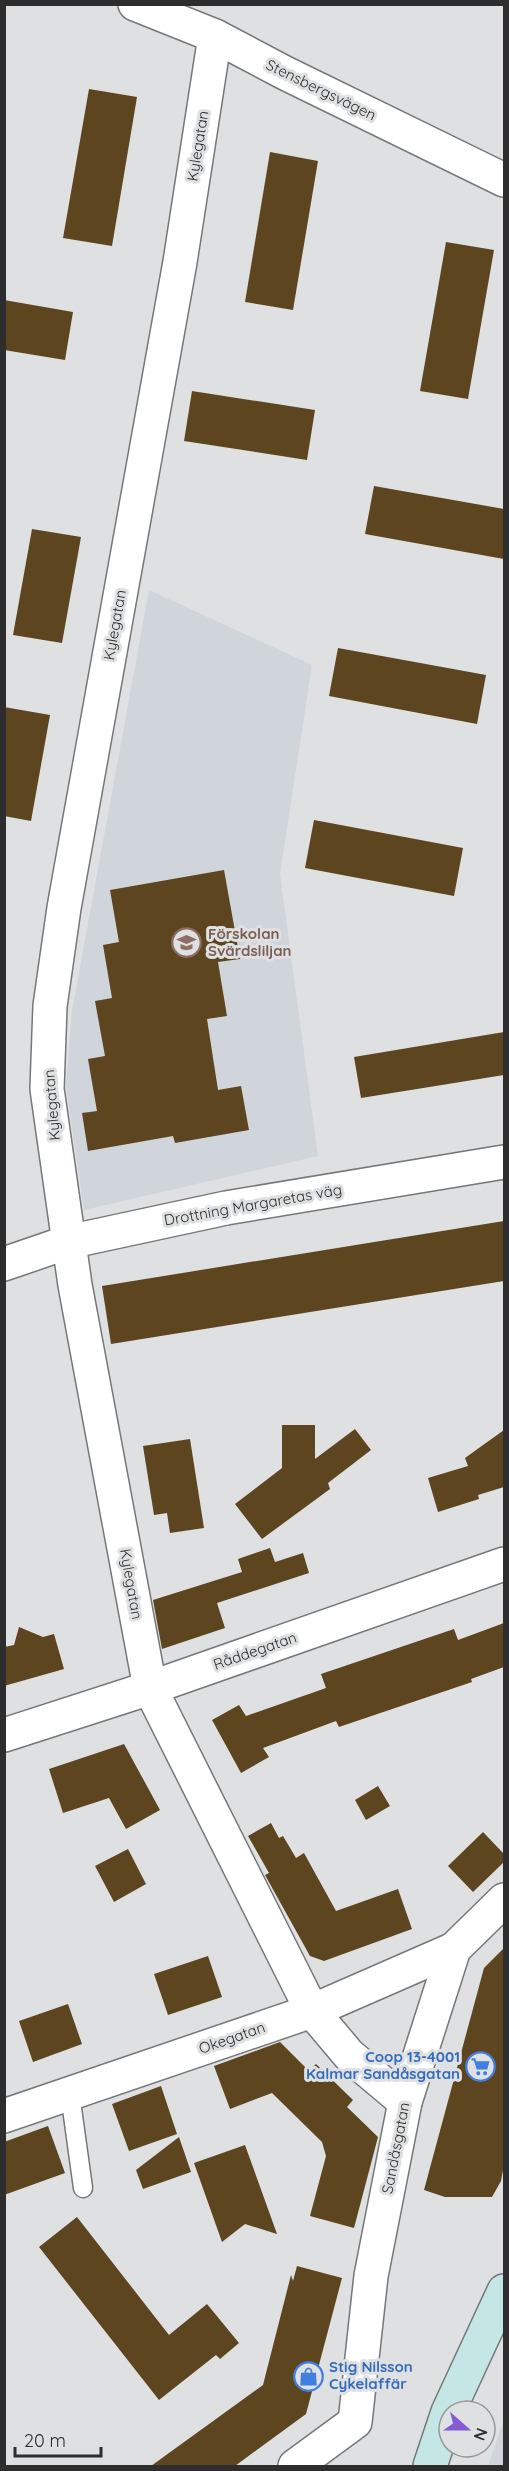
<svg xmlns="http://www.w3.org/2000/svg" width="509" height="2471" font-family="Quicksand,sans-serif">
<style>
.built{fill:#d0d5dc}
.building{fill:#5d451f}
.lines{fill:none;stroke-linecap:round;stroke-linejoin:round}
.lane-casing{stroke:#767778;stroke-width:21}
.street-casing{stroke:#767778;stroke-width:36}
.secondary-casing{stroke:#767778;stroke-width:36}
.lane{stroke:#fff;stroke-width:18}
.street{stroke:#fff;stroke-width:33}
.secondary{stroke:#c4e6e5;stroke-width:33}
.labels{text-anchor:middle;stroke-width:6;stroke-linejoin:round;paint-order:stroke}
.street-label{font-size:15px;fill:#2d2d2e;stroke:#dfe0e1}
.education-label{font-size:15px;font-weight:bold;fill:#785e54;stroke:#dfe0e1;text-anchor:start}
.shop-label{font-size:15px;font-weight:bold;fill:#366cbe;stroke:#dfe0e1;text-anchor:end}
</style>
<rect width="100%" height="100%" fill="#dfe0e1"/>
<g class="built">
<path d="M 149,590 L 312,665 L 280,874 L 318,1156 L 84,1210 L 66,1086 L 72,1011 Z"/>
<path d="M 504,2419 L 504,2466 L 488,2466 L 501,2428 Z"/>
</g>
<g class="building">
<path d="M 89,89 L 137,97 L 112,246 L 63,238 Z"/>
<path d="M 270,152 L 318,161 L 293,310 L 245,302 Z"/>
<path d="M 446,242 L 494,250 L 468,399 L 420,391 Z"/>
<path d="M 4,300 L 73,312 L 65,360 L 4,350 Z"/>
<path d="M 192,391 L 315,410 L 307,460 L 184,441 Z"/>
<path d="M 374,486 L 504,509 L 504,559 L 365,534 Z"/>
<path d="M 32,529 L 81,537 L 62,643 L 13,635 Z"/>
<path d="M 338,648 L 486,675 L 477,724 L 329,696 Z"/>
<path d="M 4,707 L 50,715 L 31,821 L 4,816 Z"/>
<path d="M 314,820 L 463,848 L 454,896 L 305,868 Z"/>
<path d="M 224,870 L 240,959 L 218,962 L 227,1016 L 207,1019 L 218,1090 L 241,1086 L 249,1130 L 175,1143 L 173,1136 L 88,1151 L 82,1113 L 97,1111 L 88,1059 L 105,1056 L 95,1001 L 112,998 L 103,945 L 119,942 L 110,890 Z"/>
<path d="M 504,1032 L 504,1075 L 361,1098 L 354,1057 Z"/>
<path d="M 504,1221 L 504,1281 L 111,1344 L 102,1286 Z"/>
<path d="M 282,1425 L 315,1425 L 315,1459 L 355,1429 L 371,1450 L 328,1483 L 330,1489 L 262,1539 L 235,1504 L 282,1468 Z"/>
<path d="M 504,1430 L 504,1487 L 478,1495 L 479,1499 L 438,1512 L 428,1478 L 468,1466 L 465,1458 Z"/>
<path d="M 190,1439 L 204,1528 L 170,1533 L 167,1513 L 154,1515 L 143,1446 Z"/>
<path d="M 270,1548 L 275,1562 L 303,1553 L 309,1573 L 217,1603 L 225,1628 L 162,1649 L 153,1600 L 242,1572 L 238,1559 Z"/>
<path d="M 504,1623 L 504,1667 L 471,1679 L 472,1682 L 339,1727 L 336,1721 L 263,1748 L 269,1757 L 241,1773 L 212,1720 L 239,1705 L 246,1716 L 326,1688 L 321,1674 L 454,1629 L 458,1640 Z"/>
<path d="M 19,1627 L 43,1637 L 54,1634 L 64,1669 L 4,1686 L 4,1647 L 14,1645 Z"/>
<path d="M 124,1744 L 160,1810 L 126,1829 L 109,1798 L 63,1813 L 49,1769 Z"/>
<path d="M 378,1786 L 390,1806 L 366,1820 L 355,1800 Z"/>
<path d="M 271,1823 L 279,1838 L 283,1836 L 296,1858 L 304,1853 L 336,1911 L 398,1889 L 412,1929 L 324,1961 L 310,1956 L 265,1875 L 269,1873 L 248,1836 Z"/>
<path d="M 483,1832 L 504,1854 L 504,1862 L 473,1892 L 448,1866 Z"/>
<path d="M 128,1849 L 146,1884 L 114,1902 L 95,1866 Z"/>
<path d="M 504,1948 L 504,2165 L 501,2181 L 492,2197 L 445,2197 L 424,2190 L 484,1968 Z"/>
<path d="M 208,1956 L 222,1997 L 168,2015 L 154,1974 Z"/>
<path d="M 68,2004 L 82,2044 L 33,2062 L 19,2021 Z"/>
<path d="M 280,2042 L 309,2071 L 316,2064 L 353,2100 L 347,2107 L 378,2137 L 354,2228 L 310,2216 L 326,2156 L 322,2142 L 272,2093 L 230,2109 L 214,2066 Z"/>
<path d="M 161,2086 L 177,2134 L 129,2151 L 112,2104 Z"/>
<path d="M 48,2126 L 65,2173 L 4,2195 L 4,2142 Z"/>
<path d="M 179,2137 L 191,2172 L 143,2189 L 136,2170 Z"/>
<path d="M 245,2145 L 277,2234 L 245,2224 L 222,2242 L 194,2163 Z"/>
<path d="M 77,2217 L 169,2335 L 207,2304 L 239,2343 L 220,2359 L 216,2355 L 159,2400 L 39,2247 Z"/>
<path d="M 297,2266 L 342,2278 L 306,2414 L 235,2466 L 151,2466 L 263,2385 L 291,2275 L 293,2281 Z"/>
</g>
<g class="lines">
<defs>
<path id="lane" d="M 70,2094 L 83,2188"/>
<g id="street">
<path d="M 135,4 L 215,36 L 285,73 L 504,180"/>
<path d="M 215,36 L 180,262 L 64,908 L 50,1006 L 47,1089 L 75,1285 L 150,1688 L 312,2011 L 349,2055 L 405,2102"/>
<path d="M 4,1264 L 68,1242 L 226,1208 L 504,1162"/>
<path d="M 4,1735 L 150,1688 L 504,1564"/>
<path d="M 4,2116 L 312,2011 L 454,1949"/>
<path d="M 295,2466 L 355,2422 L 371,2276 L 405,2102 L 454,1949 L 504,1900"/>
</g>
<path id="secondary" d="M 430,2466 L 448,2412 L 504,2291"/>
</defs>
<use href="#lane" class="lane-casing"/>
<use href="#street" class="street-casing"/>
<use href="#secondary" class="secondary-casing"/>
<use href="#lane" class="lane"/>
<use href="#street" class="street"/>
<use href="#secondary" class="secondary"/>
</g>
<defs>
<symbol id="school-ring" viewBox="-11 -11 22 22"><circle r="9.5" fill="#dfe0e1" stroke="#8d6e63" stroke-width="1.5"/><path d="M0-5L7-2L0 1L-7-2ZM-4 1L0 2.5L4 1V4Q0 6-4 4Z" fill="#8d6e63"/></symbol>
<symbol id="supermarket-ring" viewBox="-11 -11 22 22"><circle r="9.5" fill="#dfe0e1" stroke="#3f7fe0" stroke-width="1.5"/><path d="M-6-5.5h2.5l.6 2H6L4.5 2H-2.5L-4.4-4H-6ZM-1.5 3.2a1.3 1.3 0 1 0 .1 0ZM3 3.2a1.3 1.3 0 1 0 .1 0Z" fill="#3f7fe0"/></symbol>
<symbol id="shop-ring" viewBox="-11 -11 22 22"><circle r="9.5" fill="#dfe0e1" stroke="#3f7fe0" stroke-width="1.5"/><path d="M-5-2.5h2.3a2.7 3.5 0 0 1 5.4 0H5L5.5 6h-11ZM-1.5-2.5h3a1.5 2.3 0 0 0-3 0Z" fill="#3f7fe0"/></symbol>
</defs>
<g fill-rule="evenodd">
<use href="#school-ring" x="170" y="926" width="33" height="33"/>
<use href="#supermarket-ring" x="464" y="2050" width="33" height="33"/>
<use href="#shop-ring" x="292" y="2360" width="33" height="33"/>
</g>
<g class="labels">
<g class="street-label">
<text transform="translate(321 90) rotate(26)" y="5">Stensbergsvägen</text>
<text transform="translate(198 146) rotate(-81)" y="5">Kylegatan</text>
<text transform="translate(115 625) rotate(-80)" y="5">Kylegatan</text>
<text transform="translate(52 1105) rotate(-95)" y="5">Kylegatan</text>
<text transform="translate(253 1205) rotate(-10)" y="5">Drottning Margaretas väg</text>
<text transform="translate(131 1584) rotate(80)" y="5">Kylegatan</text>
<text transform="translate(255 1651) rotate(-19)" y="5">Råddegatan</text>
<text transform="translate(232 2038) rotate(-19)" y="5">Okegatan</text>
<text transform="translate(396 2148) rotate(-79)" y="5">Sandåsgatan</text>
</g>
<g class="education-label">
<text x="208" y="939">Förskolan<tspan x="208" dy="17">Svärdsliljan</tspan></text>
</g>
<g class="shop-label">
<text x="460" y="2062">Coop 13-4001<tspan x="460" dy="17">Kalmar Sandåsgatan</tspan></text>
<text x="329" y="2372" text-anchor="start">Stig Nilsson<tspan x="329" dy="17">Cykelaffär</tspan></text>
</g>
</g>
<rect width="509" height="2471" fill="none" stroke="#2d2d2e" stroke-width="12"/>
<g transform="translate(467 2429) rotate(111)"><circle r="28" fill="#dfe0e1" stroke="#989899" stroke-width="1.5"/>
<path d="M0-4.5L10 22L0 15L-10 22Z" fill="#855cd6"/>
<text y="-9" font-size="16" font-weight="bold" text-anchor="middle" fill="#2d2d2e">N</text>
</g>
<path d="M15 2447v9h86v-9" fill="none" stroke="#2d2d2e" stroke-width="3"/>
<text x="24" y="2447" font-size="18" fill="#2d2d2e" stroke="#dfe0e1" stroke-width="4.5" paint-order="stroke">20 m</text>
</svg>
